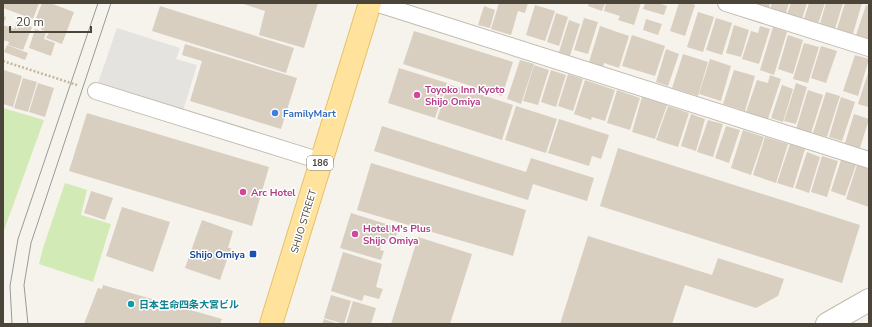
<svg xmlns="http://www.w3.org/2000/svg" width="872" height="327" font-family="'Nunito Sans','Noto Sans JP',sans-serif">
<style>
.green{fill:#d2eab5}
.parking{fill:#e5e3e0}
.building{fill:#d8cfc1}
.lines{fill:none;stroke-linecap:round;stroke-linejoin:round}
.service-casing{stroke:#c2bbae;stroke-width:18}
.tertiary-casing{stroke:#c2bbae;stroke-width:24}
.primary-casing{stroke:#e6c16a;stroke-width:24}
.path{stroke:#c4b79f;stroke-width:2.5;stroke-dasharray:2 2;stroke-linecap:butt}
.service{stroke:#fff;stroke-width:16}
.tertiary{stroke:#fff;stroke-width:22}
.primary{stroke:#ffe39c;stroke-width:22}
.tram{stroke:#9a9a9a;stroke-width:1}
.hotel-dot{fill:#d1479c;stroke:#fff;stroke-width:1.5}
.shop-dot{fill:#3f7fe0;stroke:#fff;stroke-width:1.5}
.transit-dot{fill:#1a4fb4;stroke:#fff;stroke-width:1.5}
.culture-dot{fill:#0f9aa8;stroke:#fff;stroke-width:1.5}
.labels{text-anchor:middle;stroke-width:3;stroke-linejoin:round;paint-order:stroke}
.shield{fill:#fff;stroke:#817c74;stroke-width:1}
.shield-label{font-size:9px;font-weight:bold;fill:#4b4439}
.hotel-label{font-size:10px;font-weight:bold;fill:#b23c85;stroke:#fff;text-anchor:start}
.shop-label{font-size:10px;font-weight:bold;fill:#366cbe;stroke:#fff;text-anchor:start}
.street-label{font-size:10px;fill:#4b4439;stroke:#fff}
.transit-label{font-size:10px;font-weight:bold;fill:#164399;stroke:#fff;text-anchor:end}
.culture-label{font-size:10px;font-weight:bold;fill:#0d838f;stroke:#fff;text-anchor:start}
</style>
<rect width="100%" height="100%" fill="#f6f3ec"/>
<g class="green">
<path d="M 3,108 L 44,120 L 3,233 Z"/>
<path d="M 65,183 L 87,190 L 81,215 L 111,224 L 93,282 L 39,264 L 43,248 Z"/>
</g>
<path class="parking" d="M 117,28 L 180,48 L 176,59 L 197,65 L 183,111 L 97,86 Z"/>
<g class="building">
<path d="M 3,3 L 39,3 L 33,19 L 3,8 Z"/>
<path d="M 42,3 L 50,3 L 74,12 L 62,44 L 46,38 L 49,32 L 41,30 L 44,21 L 36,18 Z"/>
<path d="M 240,3 L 318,3 L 304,48 L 259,35 L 265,11 Z"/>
<path d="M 499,3 L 528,3 L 525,13 L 518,11 L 511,35 L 491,29 Z"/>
<path d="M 589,3 L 605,3 L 602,11 L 588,6 Z"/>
<path d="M 606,3 L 641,3 L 634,25 L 618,20 L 620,16 L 604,11 Z"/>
<path d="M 645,3 L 658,3 L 667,6 L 664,15 L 643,9 Z"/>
<path d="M 679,3 L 690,3 L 695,5 L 685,36 L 670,31 Z"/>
<path d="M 754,3 L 770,3 L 768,12 L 753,7 Z"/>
<path d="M 772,3 L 789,3 L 785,16 L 769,12 Z"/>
<path d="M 791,3 L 807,3 L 801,22 L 786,17 Z"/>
<path d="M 809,3 L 825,3 L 817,27 L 803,22 Z"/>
<path d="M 826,3 L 843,3 L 834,32 L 819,27 Z"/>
<path d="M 845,3 L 862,3 L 852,37 L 836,32 Z"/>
<path d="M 535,5 L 555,11 L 545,41 L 526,35 Z"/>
<path d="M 866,5 L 869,6 L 869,43 L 855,38 Z"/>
<path d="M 160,6 L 294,48 L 286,73 L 152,31 Z"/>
<path d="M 484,6 L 495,10 L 490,28 L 478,25 Z"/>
<path d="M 698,12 L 714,17 L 703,52 L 687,47 Z"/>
<path d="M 556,13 L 568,17 L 559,46 L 547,42 Z"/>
<path d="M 3,16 L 6,17 L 3,25 L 14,29 L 17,21 L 32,27 L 23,50 L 8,45 L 9,42 L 3,40 Z"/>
<path d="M 584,18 L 598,22 L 588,54 L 574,50 Z"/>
<path d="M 716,18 L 732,23 L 722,55 L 706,50 Z"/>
<path d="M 646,19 L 662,24 L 658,35 L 643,30 Z"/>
<path d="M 569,20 L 580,24 L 570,56 L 559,52 Z"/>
<path d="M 734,25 L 749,30 L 741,57 L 726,53 Z"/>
<path d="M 600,26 L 629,36 L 619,68 L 604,63 L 603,67 L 589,62 Z"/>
<path d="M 760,26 L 770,29 L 759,64 L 742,59 L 751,31 L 758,33 Z"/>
<path d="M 773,27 L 787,32 L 774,75 L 760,70 Z"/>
<path d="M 35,29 L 46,33 L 44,39 L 55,43 L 51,56 L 29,48 Z"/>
<path d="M 414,31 L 513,62 L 502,96 L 403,64 Z"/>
<path d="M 632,35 L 665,46 L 655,76 L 622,66 Z"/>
<path d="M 788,35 L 803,40 L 793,74 L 778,69 Z"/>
<path d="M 804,43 L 819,47 L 808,83 L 793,79 Z"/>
<path d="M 185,44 L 297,78 L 281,129 L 190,101 L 202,61 L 182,55 Z"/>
<path d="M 7,45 L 28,53 L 25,60 L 4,52 Z"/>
<path d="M 821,46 L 837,51 L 826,83 L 811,78 Z"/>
<path d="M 666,49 L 679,54 L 668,86 L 656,82 Z"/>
<path d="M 683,54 L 708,62 L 698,96 L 672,88 Z"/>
<path d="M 855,55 L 869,59 L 858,96 L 843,91 Z"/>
<path d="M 710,59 L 731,66 L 721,101 L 699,94 Z"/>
<path d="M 520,60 L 534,64 L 521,104 L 507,99 Z"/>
<path d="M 534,65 L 549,70 L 538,105 L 523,101 Z"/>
<path d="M 399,68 L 447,83 L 435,118 L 388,103 Z"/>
<path d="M 4,70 L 22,76 L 13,107 L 3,104 L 3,74 Z"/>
<path d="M 551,70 L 566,75 L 556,107 L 541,102 Z"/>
<path d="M 734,70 L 755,76 L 745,111 L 723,104 Z"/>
<path d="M 869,70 L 869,103 L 868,107 L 858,104 Z"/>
<path d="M 568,74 L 583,79 L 573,111 L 558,106 Z"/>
<path d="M 770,75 L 781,79 L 768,119 L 746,112 L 757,80 L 768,83 Z"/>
<path d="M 23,78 L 37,82 L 28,112 L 14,108 Z"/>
<path d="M 585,80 L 615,90 L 605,121 L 592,117 L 591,120 L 574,114 Z"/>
<path d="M 38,83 L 54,88 L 45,117 L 29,112 Z"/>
<path d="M 796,83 L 807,87 L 796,124 L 784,121 Z"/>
<path d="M 448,84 L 513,105 L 502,140 L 437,119 Z"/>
<path d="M 782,85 L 793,89 L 783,122 L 771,118 Z"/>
<path d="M 617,90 L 640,98 L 630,130 L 607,123 Z"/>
<path d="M 808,90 L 823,95 L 811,133 L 796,129 Z"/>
<path d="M 826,92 L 840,96 L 827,137 L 813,133 Z"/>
<path d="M 642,97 L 667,105 L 655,139 L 632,132 Z"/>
<path d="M 841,97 L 855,102 L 842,141 L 829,137 Z"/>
<path d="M 516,106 L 557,119 L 546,153 L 505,140 Z"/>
<path d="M 668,106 L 689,113 L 678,147 L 656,140 Z"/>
<path d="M 87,113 L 269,167 L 252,226 L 69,171 Z"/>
<path d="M 691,114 L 705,119 L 696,151 L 681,146 Z"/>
<path d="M 854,114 L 869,119 L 860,148 L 845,143 Z"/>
<path d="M 559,119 L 609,135 L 601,159 L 592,156 L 589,166 L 548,153 Z"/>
<path d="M 708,120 L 723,124 L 713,157 L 697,152 Z"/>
<path d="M 382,126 L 526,172 L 531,158 L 594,178 L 587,201 L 533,184 L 528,200 L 374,151 Z"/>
<path d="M 726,126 L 740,130 L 729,163 L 715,158 Z"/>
<path d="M 743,130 L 764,137 L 751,175 L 731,168 Z"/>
<path d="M 765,137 L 788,144 L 776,183 L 753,175 Z"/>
<path d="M 790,144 L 805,149 L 793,188 L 777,183 Z"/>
<path d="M 618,148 L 860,225 L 842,283 L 600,206 Z"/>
<path d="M 807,152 L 820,157 L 809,193 L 795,188 Z"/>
<path d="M 822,156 L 838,161 L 827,197 L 811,192 Z"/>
<path d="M 841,160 L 856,165 L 845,196 L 831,191 Z"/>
<path d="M 371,163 L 526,210 L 513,256 L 357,210 Z"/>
<path d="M 857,165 L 869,169 L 869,207 L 846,199 Z"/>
<path d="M 91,191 L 113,198 L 105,220 L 84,213 Z"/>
<path d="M 122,207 L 170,222 L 153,272 L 106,256 Z"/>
<path d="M 351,213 L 399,228 L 396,236 L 389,235 L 387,241 L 383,239 L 380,250 L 384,251 L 381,260 L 340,248 Z"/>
<path d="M 202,220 L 233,231 L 228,248 L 231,248 L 220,280 L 185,268 Z"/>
<path d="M 588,236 L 712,275 L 718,258 L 784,279 L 778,296 L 756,308 L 685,285 L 672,324 L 560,324 Z"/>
<path d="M 418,237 L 472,254 L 450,324 L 391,324 Z"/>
<path d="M 343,252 L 382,264 L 376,287 L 383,289 L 379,299 L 364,295 L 362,301 L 331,291 Z"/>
<path d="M 103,285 L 222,319 L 220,324 L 84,324 L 98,288 L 102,289 Z"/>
<path d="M 331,295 L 351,301 L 344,324 L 324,318 Z"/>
<path d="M 353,301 L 376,308 L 371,324 L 346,324 Z"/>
<path d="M 324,319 L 339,324 L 322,324 Z"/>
</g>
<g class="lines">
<defs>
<g id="service">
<path d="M 375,3 L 869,160"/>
<path d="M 726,3 L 869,48"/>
<path d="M 96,91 L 321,161"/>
</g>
<path id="tertiary" d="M 827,324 L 869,300"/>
<path id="primary" d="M 271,324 L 370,3"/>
</defs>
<use href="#service" class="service-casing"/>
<use href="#tertiary" class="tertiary-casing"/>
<use href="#primary" class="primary-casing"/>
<path class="path" d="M 3,61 L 77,85"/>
<use href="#service" class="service"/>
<use href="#tertiary" class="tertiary"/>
<use href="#primary" class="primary"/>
<g class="tram">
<path d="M 12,324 L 10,286 L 18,239 L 98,3"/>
<path d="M 28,324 L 24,285 L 31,243 L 111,3"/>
</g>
</g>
<g class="hotel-dot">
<circle cx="417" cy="95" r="4"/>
<circle cx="243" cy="192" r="4"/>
<circle cx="355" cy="234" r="4"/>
</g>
<circle class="shop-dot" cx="275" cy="113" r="4"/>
<rect class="transit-dot" x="249" y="250" width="8" height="8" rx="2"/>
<circle class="culture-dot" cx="131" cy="304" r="4"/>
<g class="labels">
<rect class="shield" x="307" y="156" width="26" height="14" rx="3"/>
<g class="shield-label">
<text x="320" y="166">186</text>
</g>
<g class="hotel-label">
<text x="425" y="93">Toyoko Inn Kyoto<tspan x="425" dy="12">Shijo Omiya</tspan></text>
<text x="251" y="196">Arc Hotel</text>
<text x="363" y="232">Hotel M's Plus<tspan x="363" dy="12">Shijo Omiya</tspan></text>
</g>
<g class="shop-label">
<text x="283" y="117">FamilyMart</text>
</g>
<g class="street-label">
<text transform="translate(303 221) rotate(-73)" y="4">SHIJO STREET</text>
</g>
<g class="transit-label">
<text x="245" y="258">Shijo Omiya</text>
</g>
<g class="culture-label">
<text x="139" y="308">日本生命四条大宮ビル</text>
</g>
</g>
<rect width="872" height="327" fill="none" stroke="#4b4439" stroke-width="8"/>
<path d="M10 26v6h81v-6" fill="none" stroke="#4b4439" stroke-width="2"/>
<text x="16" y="26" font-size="12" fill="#4b4439" stroke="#ffffff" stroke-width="3" paint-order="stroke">20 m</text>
</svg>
